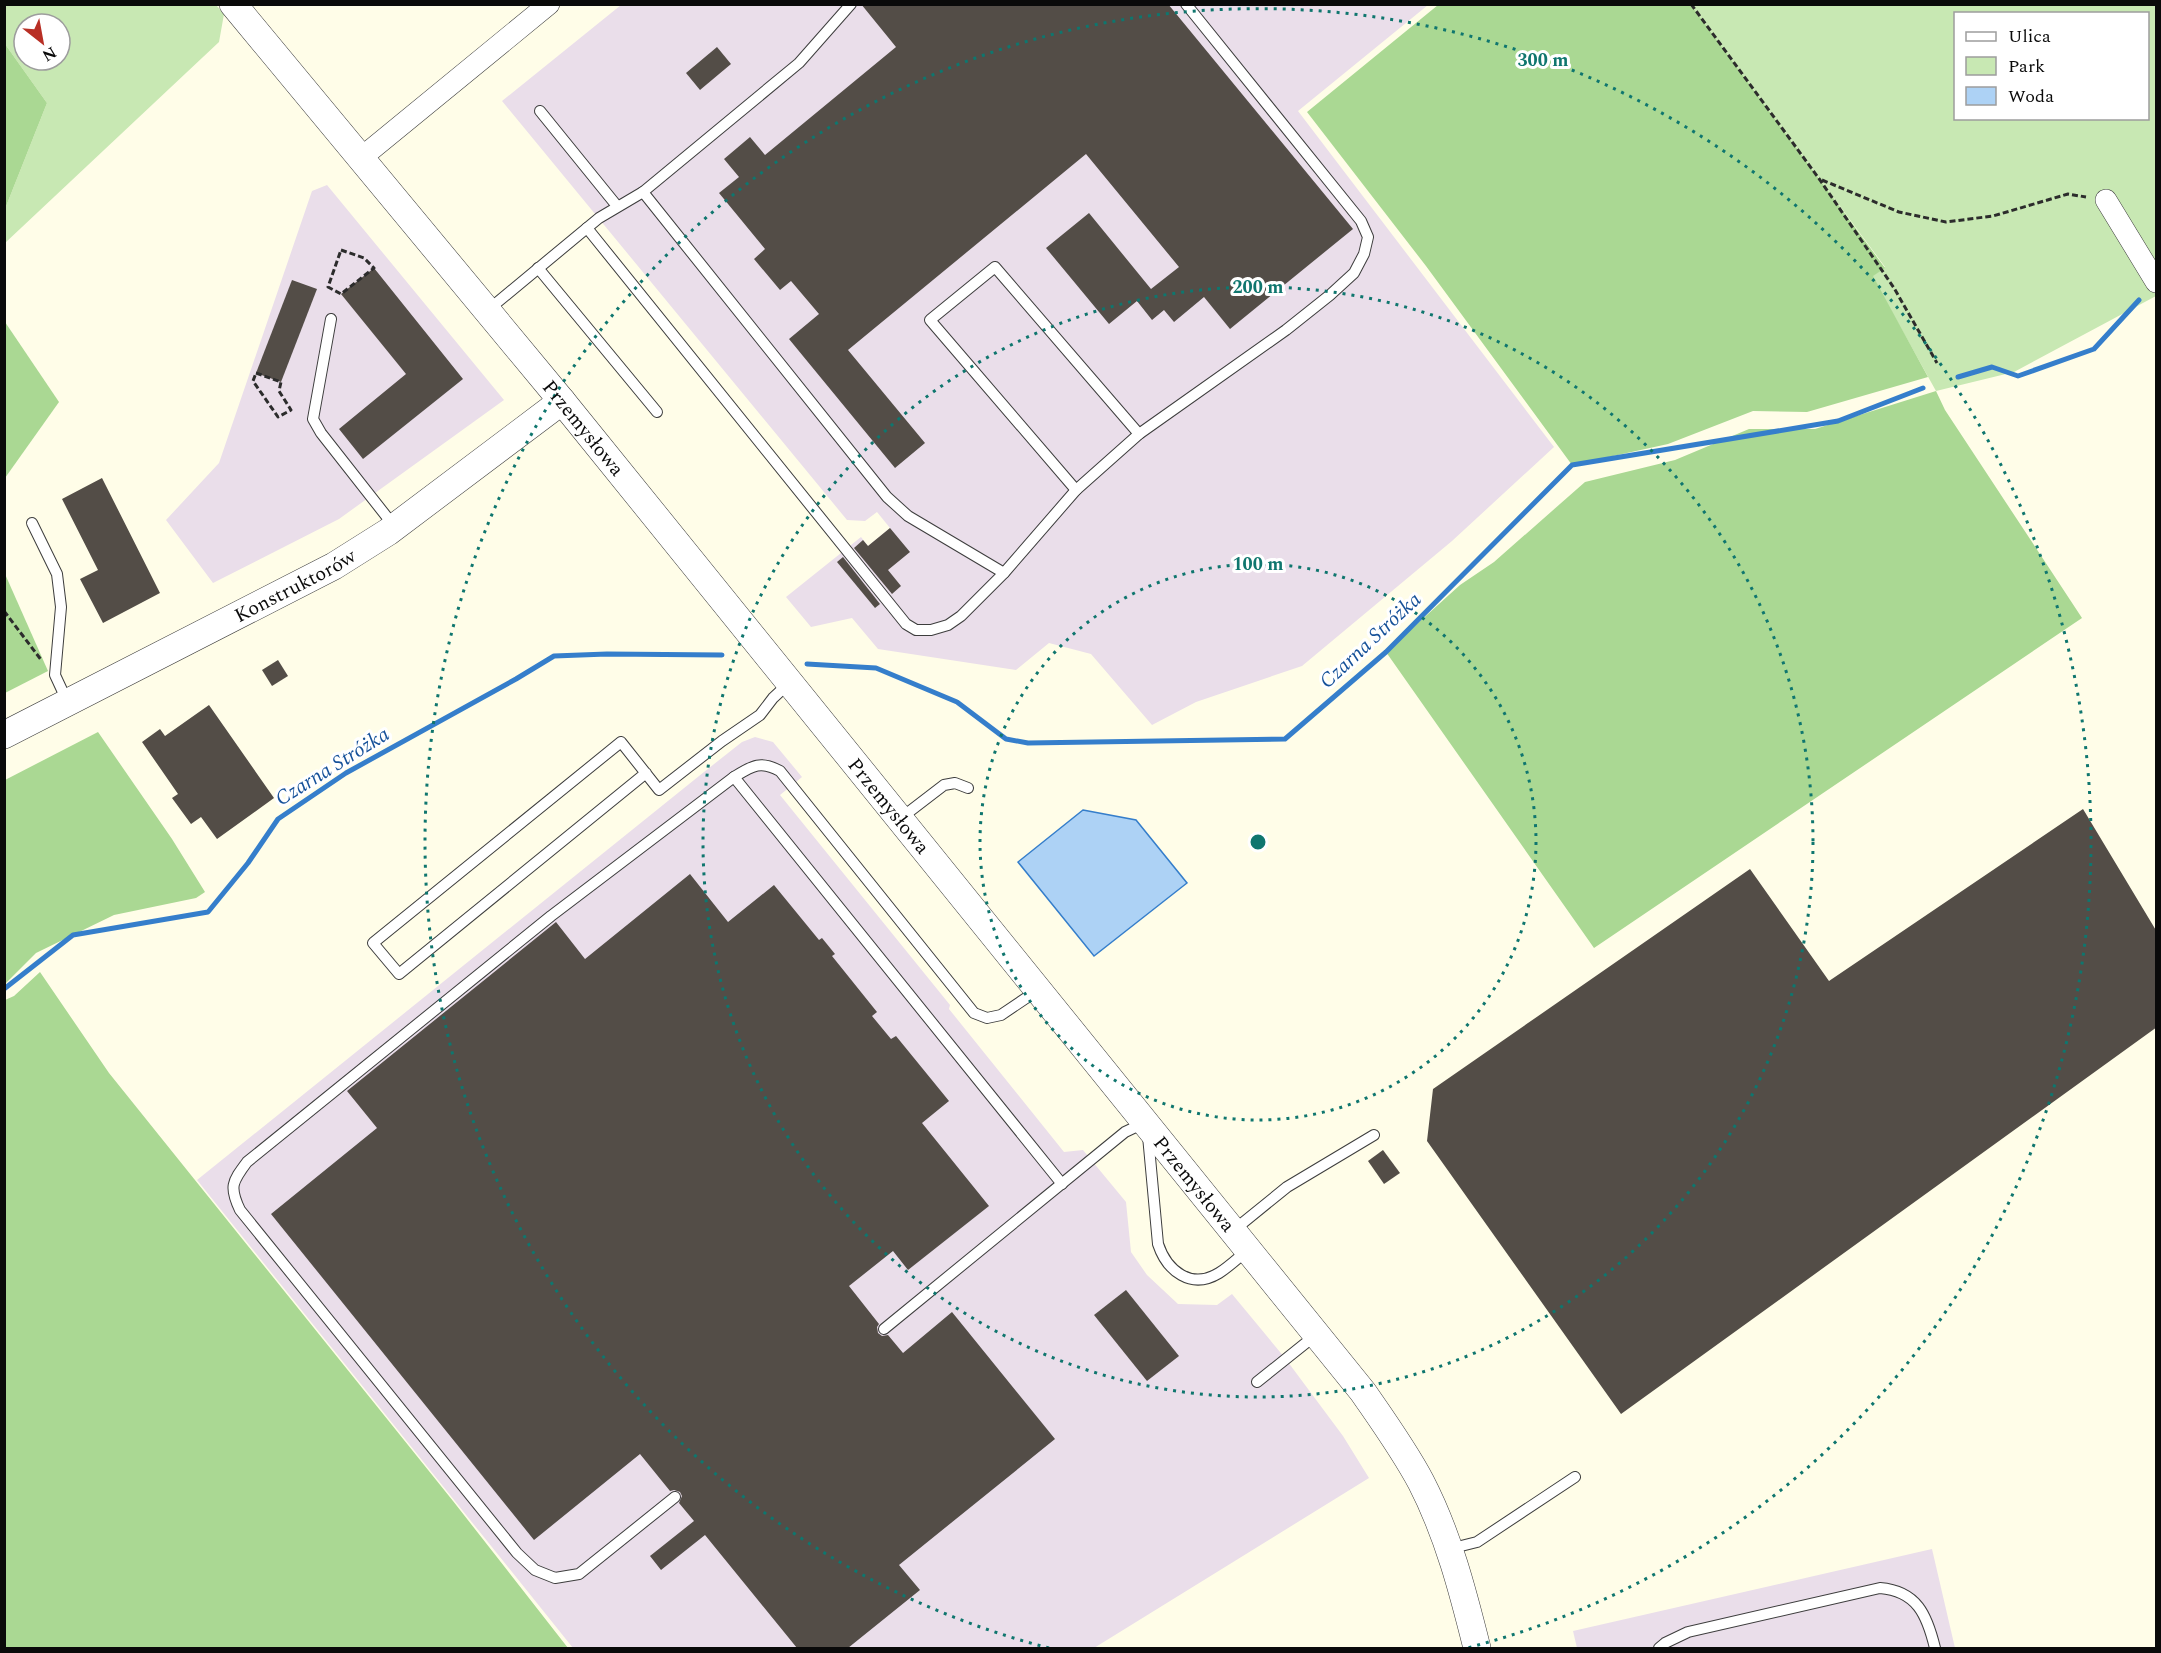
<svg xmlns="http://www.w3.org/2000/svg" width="2161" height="1653" font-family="Spectral,serif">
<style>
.industrial{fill:#eadeea}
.green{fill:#c8e8b3;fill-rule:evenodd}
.forest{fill:#aad893}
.water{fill:#add2f5;stroke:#357ecb;stroke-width:1.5}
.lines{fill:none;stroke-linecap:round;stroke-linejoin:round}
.stream{stroke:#357ecb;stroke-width:5}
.building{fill:#534d47}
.service-casing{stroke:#3d3d3d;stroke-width:12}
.minor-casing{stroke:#3d3d3d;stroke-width:22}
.tertiary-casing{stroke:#3d3d3d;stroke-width:28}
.path{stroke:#2c2c2c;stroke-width:3;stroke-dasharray:6 3;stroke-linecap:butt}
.service{stroke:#fff;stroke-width:10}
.minor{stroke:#fff;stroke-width:21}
.tertiary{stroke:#fff;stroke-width:27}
.ring{fill:none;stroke:#0f766e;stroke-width:3;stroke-dasharray:3 6}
.labels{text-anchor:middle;stroke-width:6;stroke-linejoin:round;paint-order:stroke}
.street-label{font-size:20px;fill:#0a0a0a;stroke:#fff}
.water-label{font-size:21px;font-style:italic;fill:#165199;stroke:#fff}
.centre{fill:#0f766e;stroke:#fff;stroke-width:3}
.ring-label{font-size:18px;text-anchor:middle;font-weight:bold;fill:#0f766e;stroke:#fff;stroke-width:6;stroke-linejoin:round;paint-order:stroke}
</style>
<rect width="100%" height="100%" fill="#fffde8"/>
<g class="industrial">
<path d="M 621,5 L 1428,5 L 1298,111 L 1554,447 L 1452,541 L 1302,666 L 1196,702 L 1152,725 L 1091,654 L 1049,643 L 1016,670 L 878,649 L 852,618 L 811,627 L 786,597 L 861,537 L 868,546 L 890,528 L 877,512 L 865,521 L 847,520 L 502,101 Z"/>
<path d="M 327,185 L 504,400 L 339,519 L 213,583 L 166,520 L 219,463 L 312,191 Z"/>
<path d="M 755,737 L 773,742 L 802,777 L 780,795 L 950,1005 L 949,1009 L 1064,1152 L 1083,1150 L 1126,1202 L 1131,1252 L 1147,1275 L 1178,1304 L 1217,1305 L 1232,1294 L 1285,1358 L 1343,1436 L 1369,1478 L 1094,1648 L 573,1648 L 197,1180 L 704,772 L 742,742 Z"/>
<path d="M 1932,1549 L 1955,1648 L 1577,1648 L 1573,1631 Z"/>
</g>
<g class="green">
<path d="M 5,5 L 216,5 L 224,14 L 219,42 L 5,243 L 5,209 L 47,103 L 5,44 ZM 24,24 L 60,24 L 60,60 L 24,60 Z"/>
<path d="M 1691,5 L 2156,5 L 2156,296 L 2014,372 L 1936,391 L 1872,276 L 1885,267 ZM 1956,14 L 2148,14 L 2148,118 L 1956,118 Z"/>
</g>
<g class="forest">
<path d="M 1438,5 L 1691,5 L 1885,268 L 1873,276 L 1928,377 L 1807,412 L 1753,411 L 1668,444 L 1572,465 L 1426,266 L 1307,112 Z"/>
<path d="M 5,44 L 47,103 L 5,209 Z"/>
<path d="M 5,322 L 59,402 L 5,478 Z"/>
<path d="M 1936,391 L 1945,410 L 2082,618 L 1594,948 L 1386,652 L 1460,585 L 1494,562 L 1585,482 L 1675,460 L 1749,429 L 1815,429 Z"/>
<path d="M 5,574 L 48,671 L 5,693 L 4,693 Z"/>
<path d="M 98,732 L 172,839 L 205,892 L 196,898 L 114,915 L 36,953 L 5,984 L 5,780 Z"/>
<path d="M 40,972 L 109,1073 L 453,1501 L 568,1648 L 5,1648 L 5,1000 L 14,996 Z"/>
</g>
<path class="water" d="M 1083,810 L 1136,820 L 1187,883 L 1094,956 L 1018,862 Z"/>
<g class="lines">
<g class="stream">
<path d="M 1958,377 L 1992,367 L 2018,376 L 2094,349 L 2139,300"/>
<path d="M 807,664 L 876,668 L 957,702 L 1006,739 L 1028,743 L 1285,739 L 1386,652 L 1572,465 L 1838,421 L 1923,388"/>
<path d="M 4,989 L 73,935 L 208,912 L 248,863 L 278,819 L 346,773 L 516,679 L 554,656 L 607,654 L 722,655"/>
</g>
</g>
<g class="building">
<path d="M 861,4 L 1168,4 L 1353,229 L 1230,329 L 1204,297 L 1174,322 L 1164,310 L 1152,320 L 1137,301 L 1109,324 L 1046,248 L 1089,213 L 1151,289 L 1179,267 L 1086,154 L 848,350 L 925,443 L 895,468 L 789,339 L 819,314 L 791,281 L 780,290 L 754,259 L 765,249 L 719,193 L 739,177 L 724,159 L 750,137 L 765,155 L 896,47 Z"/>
<path d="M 717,47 L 731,64 L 700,90 L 686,73 Z"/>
<path d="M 374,268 L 463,379 L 363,459 L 339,429 L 406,374 L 341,294 Z"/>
<path d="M 292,280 L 317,289 L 281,382 L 256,373 Z"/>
<path d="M 102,478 L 160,593 L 103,623 L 80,579 L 98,570 L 62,499 Z"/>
<path d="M 890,528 L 910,552 L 888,570 L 901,586 L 892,594 L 854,548 L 863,540 L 868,546 Z"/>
<path d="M 843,557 L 880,604 L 875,608 L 837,562 Z"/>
<path d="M 278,660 L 288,676 L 272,686 L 262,670 Z"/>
<path d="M 209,705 L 274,798 L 217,839 L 201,817 L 191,824 L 172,798 L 178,794 L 142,742 L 160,729 L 165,736 Z"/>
<path d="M 2083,809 L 2157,932 L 2157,1027 L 1621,1414 L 1427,1141 L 1433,1089 L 1750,869 L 1829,981 Z"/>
<path d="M 690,874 L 728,922 L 774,885 L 819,940 L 822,938 L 835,954 L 832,956 L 877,1012 L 872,1016 L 891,1039 L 896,1036 L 949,1101 L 922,1123 L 989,1206 L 908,1270 L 893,1251 L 849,1286 L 879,1324 L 877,1327 L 878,1333 L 882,1336 L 888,1335 L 903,1353 L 952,1312 L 1055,1439 L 899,1565 L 920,1590 L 848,1648 L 797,1648 L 705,1535 L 661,1570 L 650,1556 L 694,1521 L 679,1503 L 682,1496 L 680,1492 L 674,1490 L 670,1491 L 640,1454 L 534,1540 L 271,1214 L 377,1128 L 347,1091 L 556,922 L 585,959 Z"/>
<path d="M 1383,1150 L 1400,1173 L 1384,1184 L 1368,1161 Z"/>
<path d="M 1126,1290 L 1179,1356 L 1147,1381 L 1094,1315 Z"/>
</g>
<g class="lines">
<defs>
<g id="service">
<path d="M 540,111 L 617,206"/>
<path d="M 643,192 L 887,497 L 908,516 L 1004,573"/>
<path d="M 587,228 L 906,624 L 916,630 L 931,630 L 948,625 L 961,616 L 1004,573 L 1076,490 L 1139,434 L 1286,330 L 1330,295 L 1354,273 L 1364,254 L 1368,237 L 1361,221 L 1186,4"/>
<path d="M 538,268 L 657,412"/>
<path d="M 488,310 L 599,218 L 643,192 L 799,63 L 851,4"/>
<path d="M 331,319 L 313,419 L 321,433 L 394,526"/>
<path d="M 1076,490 L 930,320 L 995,267 L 1139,434"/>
<path d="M 32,523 L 57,574 L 61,607 L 55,675 L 68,703"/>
<path d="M 646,773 L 399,974 L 373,943 L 621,742 L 659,790 L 722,741 L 760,715 L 773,698 L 788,684"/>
<path d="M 734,777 L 1062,1184"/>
<path d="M 901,818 L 944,785 L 955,783 L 968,788"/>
<path d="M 1148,1136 L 1158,1244 C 1167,1271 1191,1290 1219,1273 C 1230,1266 1239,1257 1249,1249"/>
<path d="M 1234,1230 L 1287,1187 L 1374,1135"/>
<path d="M 884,1329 L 1125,1132 L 1144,1123"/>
<path d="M 1257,1382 L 1317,1334"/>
<path d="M 675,1497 L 579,1574 L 555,1578 L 535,1570 L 517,1553 L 240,1210 C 229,1187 232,1182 247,1162 L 551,916 L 734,777 C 752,766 760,760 780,771 L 974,1013 L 987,1018 L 1001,1015 L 1038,990"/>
<path d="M 1449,1549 L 1477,1542 L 1575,1477"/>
<path d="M 1659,1648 L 1665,1643 L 1688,1632 L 1880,1588 C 1917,1591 1927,1615 1935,1648"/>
</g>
<g id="minor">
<path d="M 361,158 L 549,4"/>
<path d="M 2106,200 L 2156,282"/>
</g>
<g id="tertiary">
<path id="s1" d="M 233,4 L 562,401 L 1363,1392 C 1383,1421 1404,1450 1421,1482 C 1448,1534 1463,1592 1477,1648"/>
<path id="s2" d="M 4,735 L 334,566 L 388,532 L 562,401"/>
</g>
</defs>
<use href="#service" class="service-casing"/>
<use href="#minor" class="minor-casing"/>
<use href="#tertiary" class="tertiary-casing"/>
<g class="path">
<path d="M 1691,4 L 1820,180 L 1894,288 L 1937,363"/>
<path d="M 1822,180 L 1899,212 L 1946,222 L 1993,216 L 2068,194 L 2086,197"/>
<path d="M 341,250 L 364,258 L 374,268 L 341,294 L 328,287 Z"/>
<path d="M 256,373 L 281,382 L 279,391 L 291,410 L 278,417 L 253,381 Z"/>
<path d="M 4,611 L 42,661"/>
</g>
<use href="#service" class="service"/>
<use href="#minor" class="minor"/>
<use href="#tertiary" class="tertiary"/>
</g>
<g class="ring">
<circle cx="1258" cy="842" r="278"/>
<circle cx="1258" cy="842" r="555"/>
<path d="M1049 1648A833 833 0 1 1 1467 1648"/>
</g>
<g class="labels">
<g class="street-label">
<text dy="7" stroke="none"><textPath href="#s1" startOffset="550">Przemysłowa</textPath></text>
<text dy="7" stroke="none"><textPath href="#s2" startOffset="327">Konstruktorów</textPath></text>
<text dy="7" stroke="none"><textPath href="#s1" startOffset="1036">Przemysłowa</textPath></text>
<text dy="7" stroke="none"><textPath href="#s1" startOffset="1522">Przemysłowa</textPath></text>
</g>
<g class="water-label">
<text transform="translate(1370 640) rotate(-43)" y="7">Czarna Stróżka</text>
<text transform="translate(332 766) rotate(-32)" y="7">Czarna Stróżka</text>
</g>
</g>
<circle cx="1258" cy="842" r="9" class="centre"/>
<g class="ring-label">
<text x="1543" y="66">300 m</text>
<text x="1258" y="293">200 m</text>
<text x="1258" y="570">100 m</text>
</g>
<rect width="2161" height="1653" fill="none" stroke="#0a0a0a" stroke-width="12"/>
<rect x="1954" y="12" width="195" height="108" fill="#ffffff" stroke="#9d9d9d" stroke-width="1.5"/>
<rect x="1966" y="32" width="30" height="9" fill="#ffffff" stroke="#9d9d9d" stroke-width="1.5"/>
<text x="2008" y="42" font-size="18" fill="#0a0a0a">Ulica</text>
<rect x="1966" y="57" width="30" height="18" fill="#c8e8b3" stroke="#9d9d9d" stroke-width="1.5"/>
<text x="2008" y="72" font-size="18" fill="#0a0a0a">Park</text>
<rect x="1966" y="87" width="30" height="18" fill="#add2f5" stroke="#9d9d9d" stroke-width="1.5"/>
<text x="2008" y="102" font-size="18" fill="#0a0a0a">Woda</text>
<g transform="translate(42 42) rotate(149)"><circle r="28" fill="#ffffff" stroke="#9d9d9d" stroke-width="1.5"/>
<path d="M0-4.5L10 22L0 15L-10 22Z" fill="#b82f25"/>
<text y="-9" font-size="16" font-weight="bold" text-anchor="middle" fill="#0a0a0a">N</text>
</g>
</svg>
